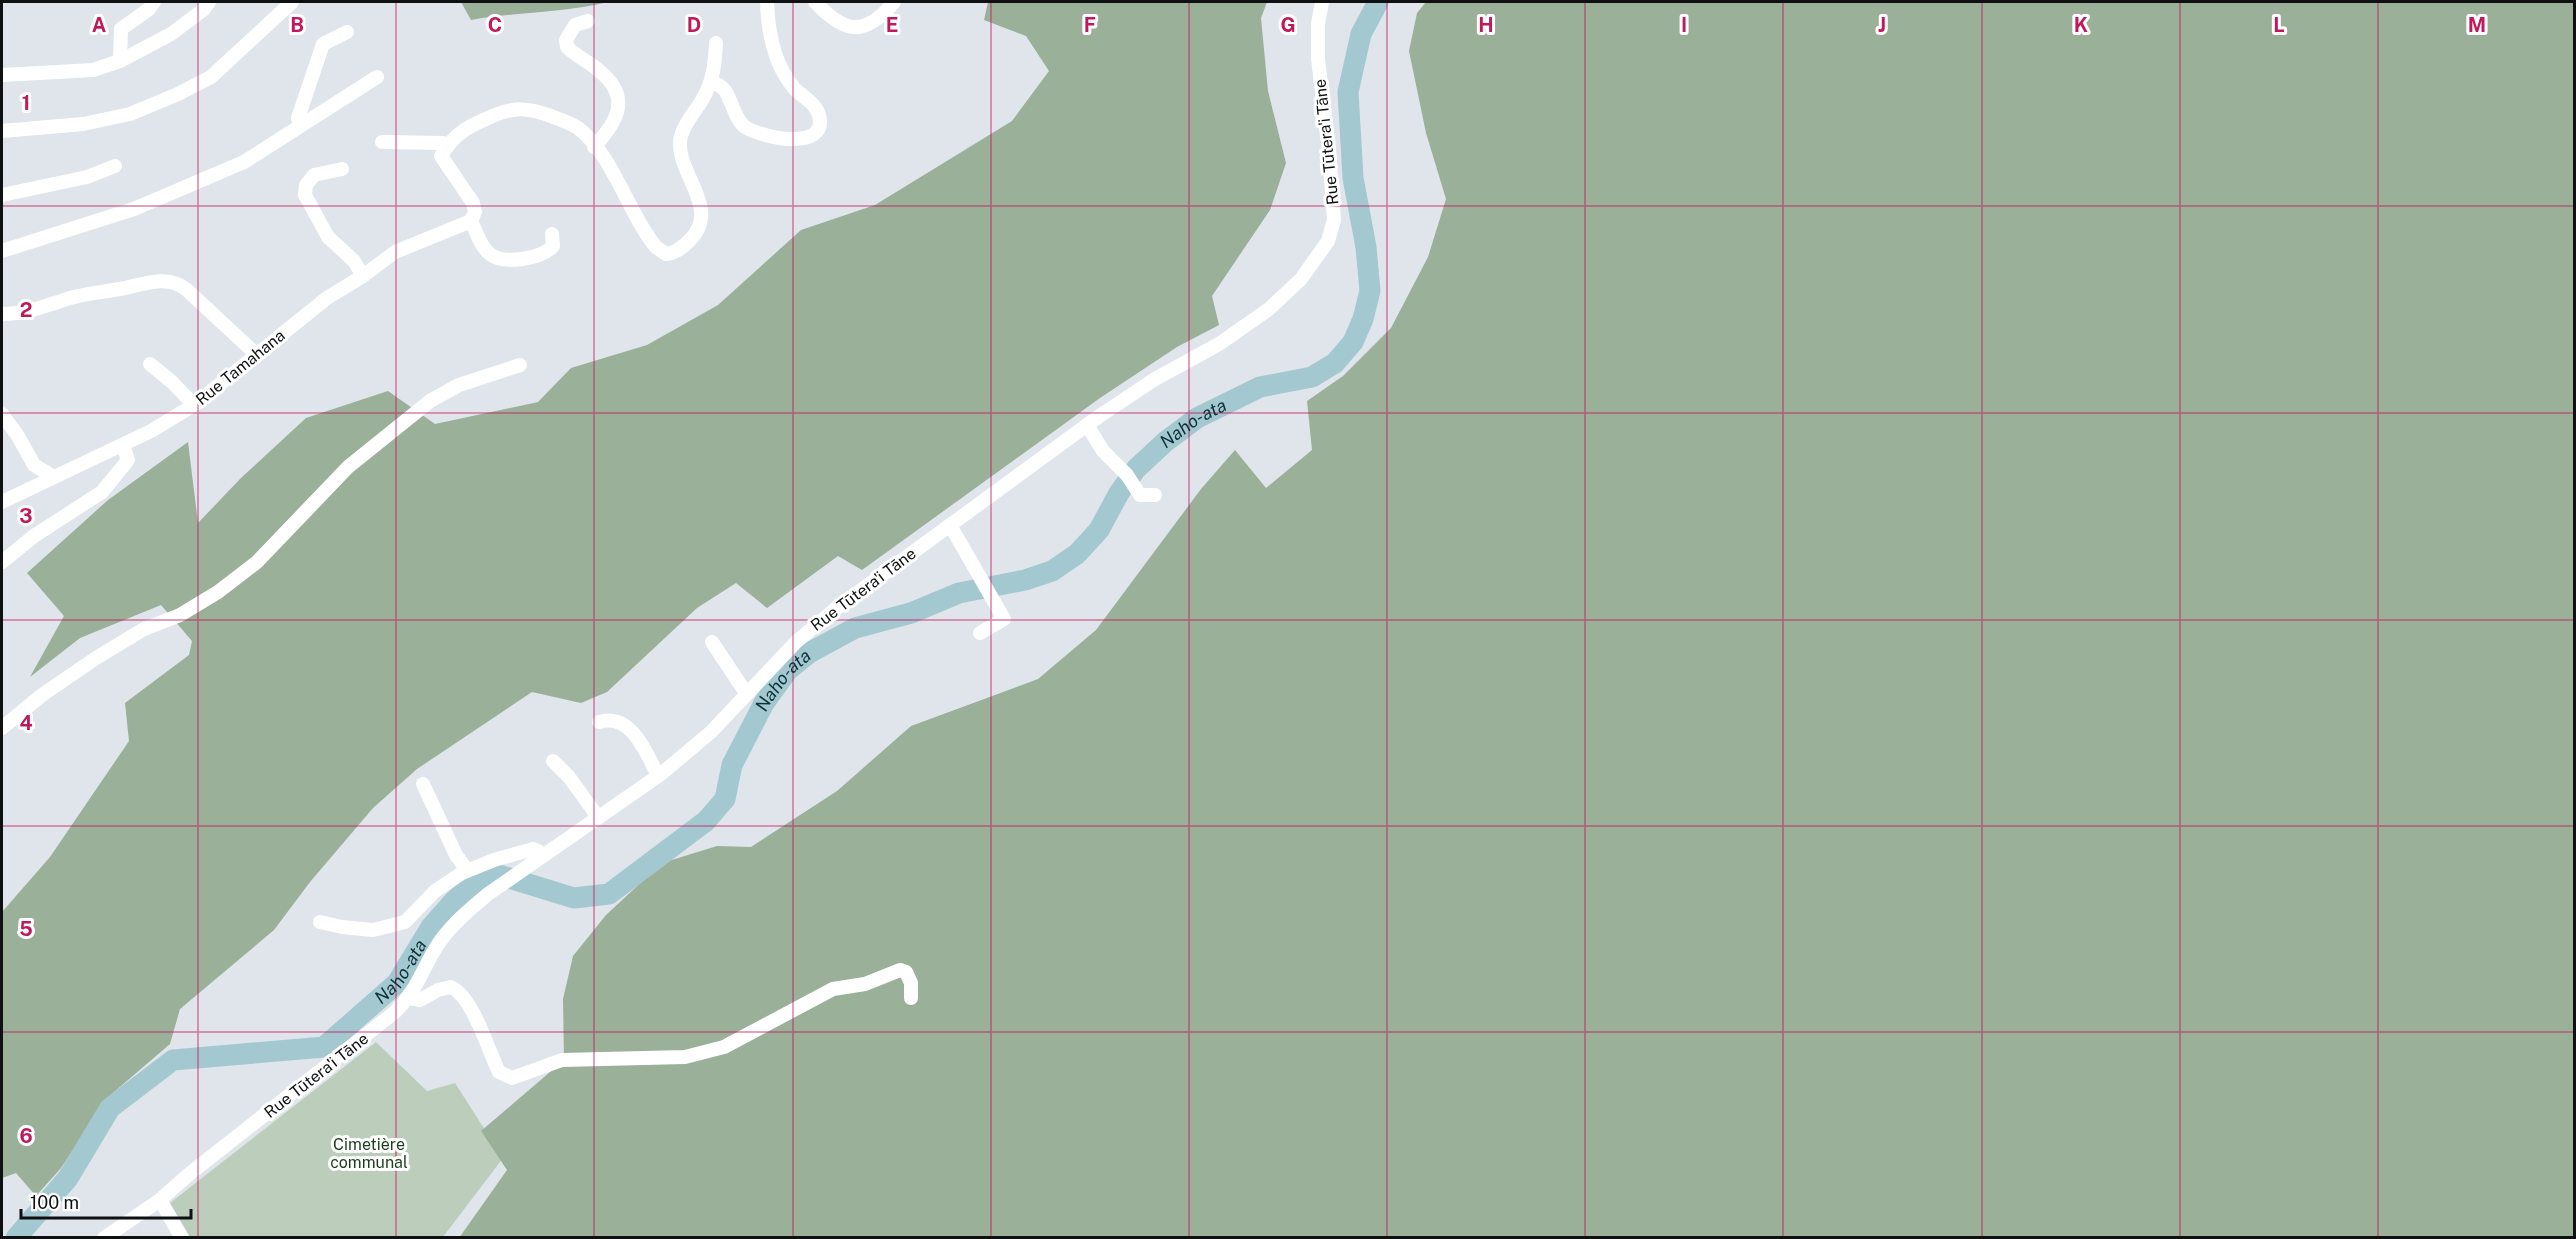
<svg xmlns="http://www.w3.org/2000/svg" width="2576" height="1239" font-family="'Public Sans',sans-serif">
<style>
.green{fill:#bccebb}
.forest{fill:#9ab099}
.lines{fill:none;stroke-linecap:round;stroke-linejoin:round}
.river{stroke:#a3c8d0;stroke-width:21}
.minor{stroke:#fff;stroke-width:14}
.grid{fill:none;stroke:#c2185b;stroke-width:1.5;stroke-opacity:0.55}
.labels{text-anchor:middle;stroke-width:6;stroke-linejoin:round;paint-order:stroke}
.street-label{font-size:16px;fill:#0e1012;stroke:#fff}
.park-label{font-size:16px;fill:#1c3e1c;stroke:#fff}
.water-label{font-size:18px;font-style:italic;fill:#0d3239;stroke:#fff}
.grid-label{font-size:20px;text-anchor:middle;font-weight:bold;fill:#c2185b;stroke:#fff;stroke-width:6;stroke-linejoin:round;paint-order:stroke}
</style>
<rect width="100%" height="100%" fill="#dfe5eb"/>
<path class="green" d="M 376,1042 L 427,1091 L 455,1083 L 503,1158 L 443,1237 L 190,1237 L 170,1203 Z"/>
<g class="forest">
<path d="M 461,2 L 608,2 C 563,13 516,12 471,20 Z"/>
<path d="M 988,2 L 1267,2 L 1261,18 L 1268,91 L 1286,163 L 1270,210 L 1212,296 L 1219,325 L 1177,347 L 1100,398 L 862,570 L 838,556 L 767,608 L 736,583 L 697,608 L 607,692 L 581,703 L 532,692 L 417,769 L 373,808 L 310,882 L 274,930 L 180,1009 L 170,1044 L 107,1098 L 61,1168 L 36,1196 L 16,1173 L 2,1178 L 2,912 L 50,857 L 129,741 L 125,703 L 189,655 L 192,641 L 161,605 L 80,638 L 30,677 L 64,616 L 27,573 L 108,500 L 188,442 L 198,523 L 241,478 L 306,418 L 388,391 L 435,424 L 538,402 L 571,368 L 647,345 L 718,305 L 801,230 L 875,205 L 1012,121 L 1049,71 L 1026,36 L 984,20 Z"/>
<path d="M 1426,2 L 2574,2 L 2574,1237 L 459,1238 L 507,1170 L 481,1131 L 564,1060 L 563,999 L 573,956 L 606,915 L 662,863 L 717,846 L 751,847 L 837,791 L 911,726 L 1038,679 L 1096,630 L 1201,489 L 1235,450 L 1266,488 L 1312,450 L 1307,401 L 1343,376 L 1391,328 L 1428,257 L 1446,199 L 1426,133 L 1409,51 L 1417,13 Z"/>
</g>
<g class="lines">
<path class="river" id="s1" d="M 16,1238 L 68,1178 L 110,1108 L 173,1060 L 324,1047 L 397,983 L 431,927 L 454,901 L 476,882 L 488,876 L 499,875 L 574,898 L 609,894 L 706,821 L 725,799 L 732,765 L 764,703 L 788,670 L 809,653 L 855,628 L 911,613 L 959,593 L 1025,580 L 1052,571 L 1077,554 L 1099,530 L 1119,493 L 1136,469 L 1165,442 L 1197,418 L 1260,387 L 1312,377 L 1335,363 L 1353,342 L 1363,319 L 1370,291 L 1366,247 L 1353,178 L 1348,92 L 1361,34 L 1378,2"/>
<g class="minor">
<path d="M 815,2 C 845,34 865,37 894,2"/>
<path d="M 588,21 L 575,25 L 566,40 L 567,47 C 576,56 587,61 597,69 C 632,96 619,120 594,147"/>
<path d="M 120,61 L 121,29 L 149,9 L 154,2"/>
<path d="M 2,75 L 93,70 L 120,61 L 171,34 L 203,10 L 209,2"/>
<path d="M 710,83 C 732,82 730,116 745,127 C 760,137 829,153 819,115 C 815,102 802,97 794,88 C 774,65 768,31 767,2"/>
<path d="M 300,125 L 298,118 L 323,44 L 347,32"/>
<path d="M 2,131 L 83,124 L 130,114 L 178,94 L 211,77 L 292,2"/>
<path d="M 382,142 L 443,143 L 448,145"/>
<path d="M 342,169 L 314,175 L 306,185 L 305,195 L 328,237 L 354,261 L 363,276"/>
<path d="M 2,195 L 87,177 L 115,166"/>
<path d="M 471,221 L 475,212 L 473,203 L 441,156 C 455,132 469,126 495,115 C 514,107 529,108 548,115 C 558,119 569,122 578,128 C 612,153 629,215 656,247 L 666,254 C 676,253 683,247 690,240 C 723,207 672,170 681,136 C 685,122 695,112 702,100 C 713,82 715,64 716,43"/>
<path d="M 471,221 C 476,231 481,248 490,254 C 504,265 541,259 553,246 L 552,234"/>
<path d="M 2,251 L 134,209 L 244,162 L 377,77"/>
<path d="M 2,314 C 28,314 49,304 74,297 C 89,293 104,292 120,289 C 142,285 168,273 187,290 L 255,353"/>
<path d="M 150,364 L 172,382 L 194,405"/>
<path d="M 2,414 L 18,436 L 34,465 L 54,477"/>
<path d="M 1087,425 L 1103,451 L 1127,475 L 1140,495 L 1155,495"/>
<path d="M 2,502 L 151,431 L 194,405 L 327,298 L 363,276 L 395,252 L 471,221"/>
<path d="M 950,525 L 1004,619 L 980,633"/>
<path d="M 2,562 L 34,536 L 102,492 L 128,460 L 123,445"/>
<path d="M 712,642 L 746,693"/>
<path d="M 599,722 C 603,721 609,720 614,721 C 636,725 649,758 658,776"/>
<path d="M 2,728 L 42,695 L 96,658 L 144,629 L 180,615 L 218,592 L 257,562 L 348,467 L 430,401 L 459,385 L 520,365"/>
<path d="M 553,761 L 569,777 L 598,817"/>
<path d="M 423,784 L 456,855 L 467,870"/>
<path d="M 320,922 L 342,927 L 373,930 L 405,922 L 435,891 L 462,873 L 494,860 L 533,849 L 538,851 L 543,856"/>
<path d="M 409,998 L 420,1000 L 438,990 L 451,987 C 473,997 488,1050 499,1072 L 512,1078 L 562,1060 L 685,1057 L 724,1047 L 833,989 L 865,984 L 900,970 L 906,972 L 911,983 L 911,998"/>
<path d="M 160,1200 L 182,1238"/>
<path d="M 104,1238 L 160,1200 L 188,1175 L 395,1012 C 416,991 421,973 435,949 C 448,927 469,910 488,894 L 661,774 L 711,732 L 796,642 L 834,610 L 1098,417 L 1155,379 L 1219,344 L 1269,309 L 1301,279 L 1328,241 L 1334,220 L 1329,150 L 1318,59 L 1318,24 L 1322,2"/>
</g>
</g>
<path class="grid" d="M 198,2 L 198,1238M 396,2 L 396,1238M 594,2 L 594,1238M 793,2 L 793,1238M 991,2 L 991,1238M 1189,2 L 1189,1238M 1387,2 L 1387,1238M 1585,2 L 1585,1238M 1783,2 L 1783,1238M 1982,2 L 1982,1238M 2180,2 L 2180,1238M 2378,2 L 2378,1238M 2,206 L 2574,206M 2,413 L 2574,413M 2,620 L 2574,620M 2,826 L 2574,826M 2,1032 L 2574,1032"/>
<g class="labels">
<g class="street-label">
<text transform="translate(1326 142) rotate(-96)" y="6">Rue Tūtera'i Tāne</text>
<text transform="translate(240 367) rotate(-39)" y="6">Rue Tamahana</text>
<text transform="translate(863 589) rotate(-37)" y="6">Rue Tūtera'i Tāne</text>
<text transform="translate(316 1075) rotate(-38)" y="6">Rue Tūtera'i Tāne</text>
</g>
<g class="park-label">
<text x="369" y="1150">Cimetière<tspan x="369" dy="18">communal</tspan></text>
</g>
<g class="water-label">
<text dy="6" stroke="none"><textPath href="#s1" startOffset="1545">Naho-ata</textPath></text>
<text dy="6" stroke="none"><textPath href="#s1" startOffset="1041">Naho-ata</textPath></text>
<text dy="6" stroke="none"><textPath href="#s1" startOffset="500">Naho-ata</textPath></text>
</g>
</g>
<g class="grid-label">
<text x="99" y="32">A</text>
<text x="297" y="32">B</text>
<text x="495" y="32">C</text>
<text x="694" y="32">D</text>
<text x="892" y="32">E</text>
<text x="1090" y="32">F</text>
<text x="1288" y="32">G</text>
<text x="1486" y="32">H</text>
<text x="1684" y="32">I</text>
<text x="1882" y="32">J</text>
<text x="2081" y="32">K</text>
<text x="2279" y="32">L</text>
<text x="2477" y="32">M</text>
<text x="26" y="110">1</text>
<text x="26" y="317">2</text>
<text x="26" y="523">3</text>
<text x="26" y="730">4</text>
<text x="26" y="936">5</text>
<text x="26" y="1143">6</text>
</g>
<rect width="2576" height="1239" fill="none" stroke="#0e1012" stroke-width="6"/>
<path d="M21 1209v9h170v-9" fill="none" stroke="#0e1012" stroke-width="3"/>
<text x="30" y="1209" font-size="18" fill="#0e1012" stroke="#ffffff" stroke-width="4.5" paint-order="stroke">100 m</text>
</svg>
